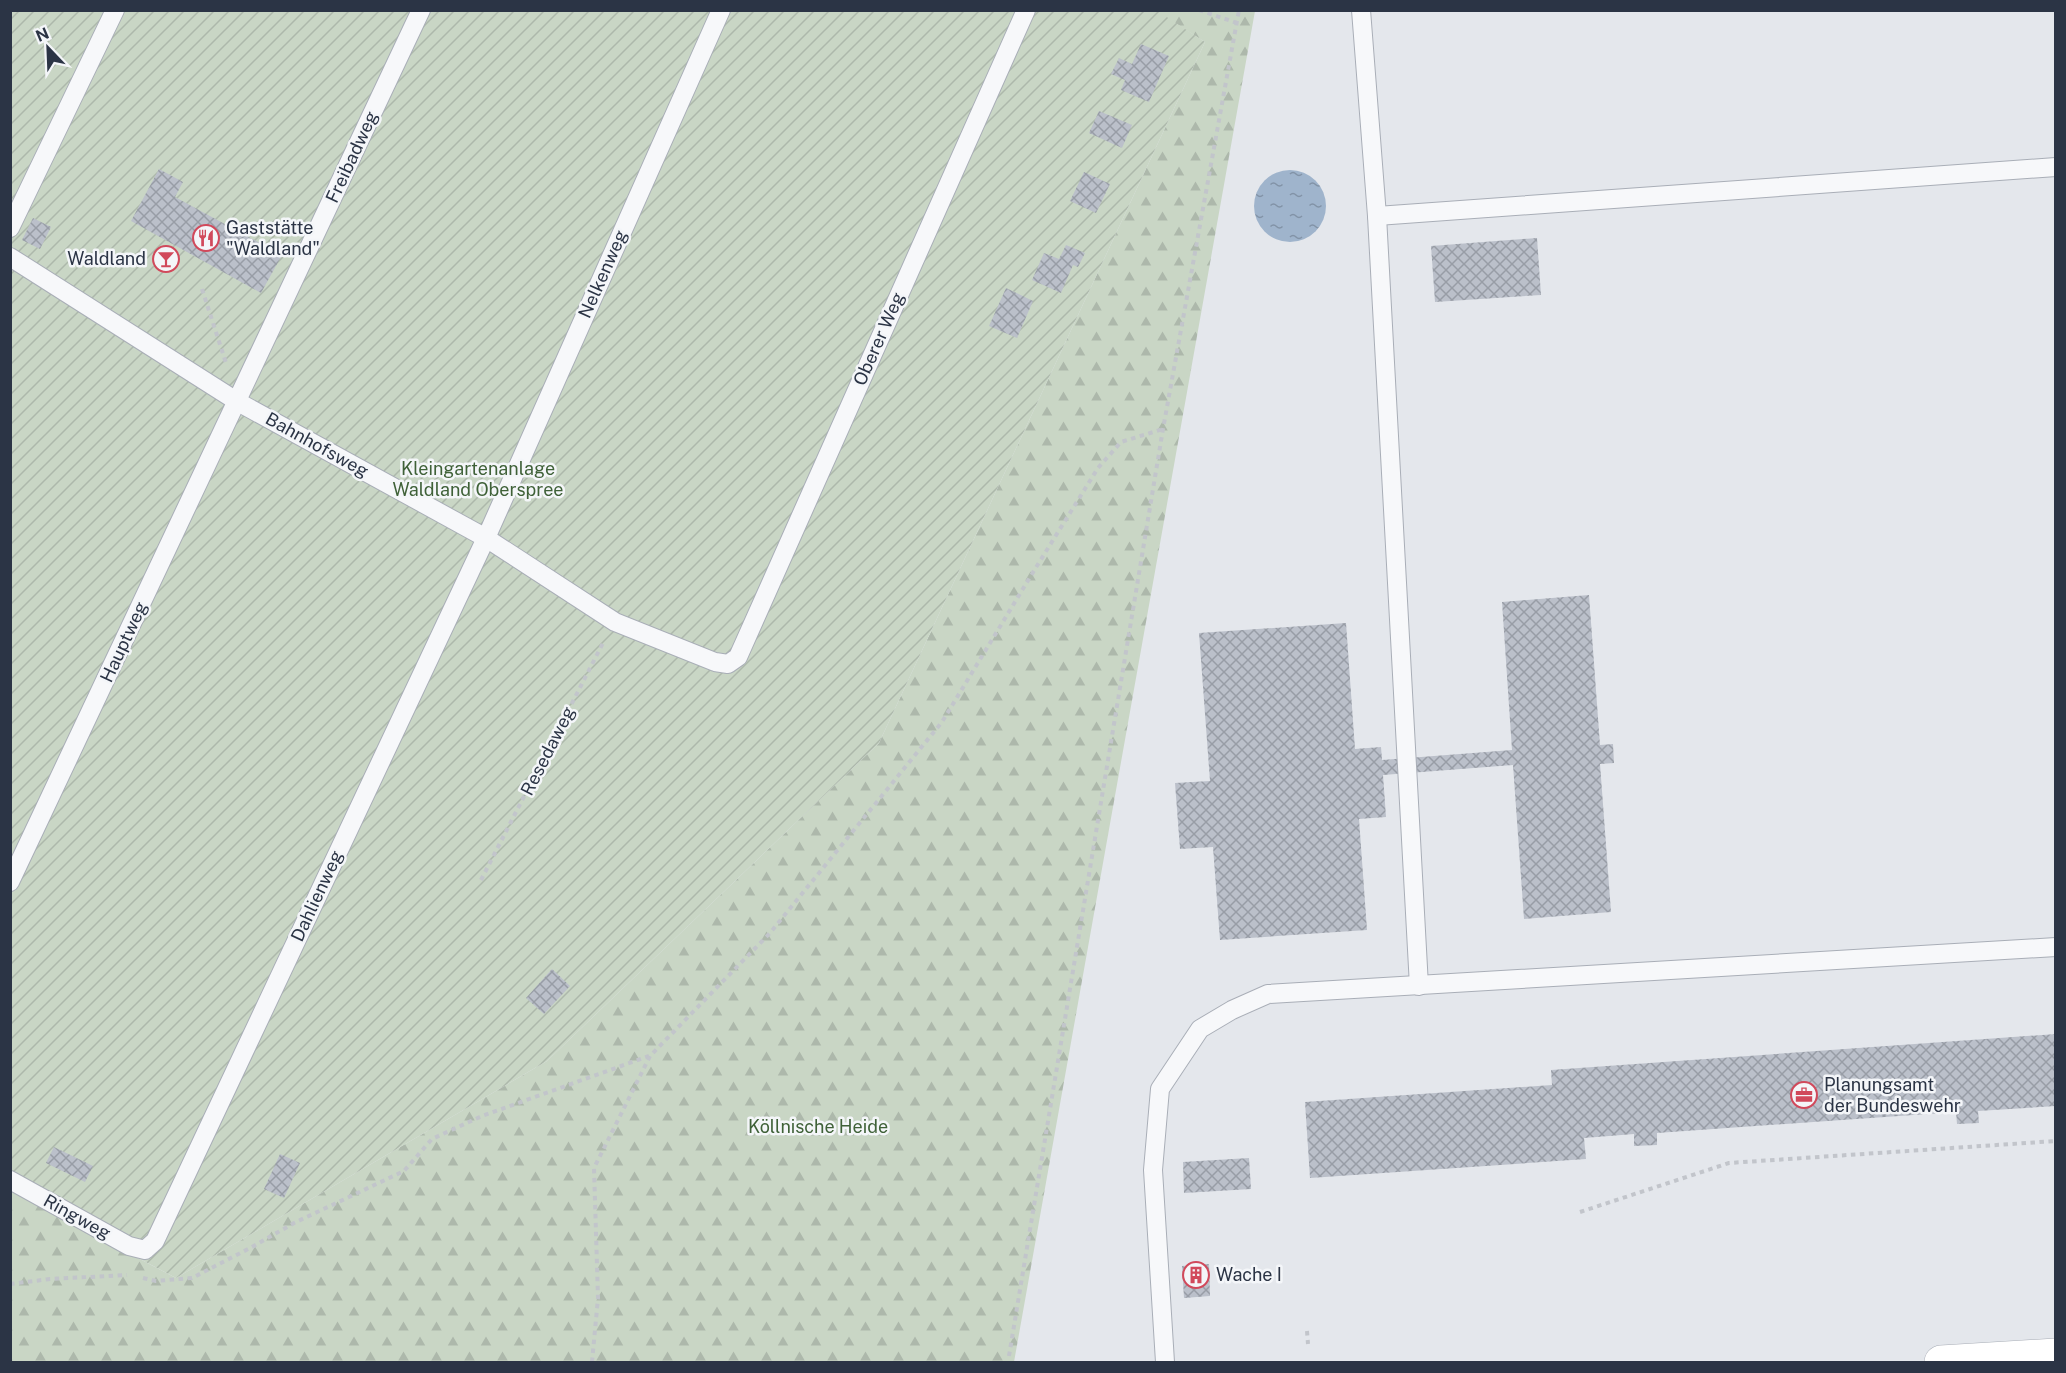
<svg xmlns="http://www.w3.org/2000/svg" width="2066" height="1373" font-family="'Public Sans',sans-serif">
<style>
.forest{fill:url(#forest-firs)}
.garden{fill:url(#garden-furrows)}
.water{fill:url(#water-ripples)}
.building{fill:url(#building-cross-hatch)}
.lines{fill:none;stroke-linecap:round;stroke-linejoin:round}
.service-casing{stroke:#a9aeb7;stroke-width:20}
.secondary-casing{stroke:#a9aeb7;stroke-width:34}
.path{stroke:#c2c5cb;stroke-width:4;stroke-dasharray:4.5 4.5;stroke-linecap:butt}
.service{stroke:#f7f8fa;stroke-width:18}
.secondary{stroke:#fff;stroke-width:33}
.labels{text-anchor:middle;stroke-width:5;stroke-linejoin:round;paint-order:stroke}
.street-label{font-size:18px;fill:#2b3445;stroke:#f4f6f9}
.poi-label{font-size:18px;fill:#2b3445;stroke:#f4f6f9;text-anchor:start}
.park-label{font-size:18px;fill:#3f6138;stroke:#f4f6f9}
</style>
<defs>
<pattern id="forest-firs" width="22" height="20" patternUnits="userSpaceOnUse" patternTransform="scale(1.5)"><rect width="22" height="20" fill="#c9d6c5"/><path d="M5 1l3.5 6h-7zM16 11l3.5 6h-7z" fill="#adb8ab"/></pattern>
<pattern id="garden-furrows" width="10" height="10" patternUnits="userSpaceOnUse" patternTransform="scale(1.5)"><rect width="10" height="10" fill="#c9d6c5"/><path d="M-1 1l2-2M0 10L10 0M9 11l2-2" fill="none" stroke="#adb8ab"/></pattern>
<pattern id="water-ripples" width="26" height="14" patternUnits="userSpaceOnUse" patternTransform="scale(1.5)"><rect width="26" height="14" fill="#9fb4cc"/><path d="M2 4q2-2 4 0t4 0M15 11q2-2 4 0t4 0" fill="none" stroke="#8293a7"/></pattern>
<pattern id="building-cross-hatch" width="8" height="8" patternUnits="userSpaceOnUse" patternTransform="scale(1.5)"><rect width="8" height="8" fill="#bbc0ca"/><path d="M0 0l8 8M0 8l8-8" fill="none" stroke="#989da6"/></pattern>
</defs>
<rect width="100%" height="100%" fill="#e4e7ec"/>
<path class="forest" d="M 1156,11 L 1255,11 L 1014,1362 L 11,1362 L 10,1191 L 176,1278 L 547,1061 L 879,743 L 1205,42 Z"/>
<path class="garden" d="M 1156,10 L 1205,42 L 879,743 L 547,1061 L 176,1278 L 11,1191 L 10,11 Z"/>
<circle class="water" cx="1290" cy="206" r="36"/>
<g class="building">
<path d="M 1141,44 L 1169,56 L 1149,102 L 1121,90 L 1125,80 L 1111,74 L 1119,58 L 1132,64 Z"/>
<path d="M 1099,111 L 1132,125 L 1122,148 L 1089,133 Z"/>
<path d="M 159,169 L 183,182 L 175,197 L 282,255 L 261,293 L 131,221 Z"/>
<path d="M 1084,172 L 1110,184 L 1096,213 L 1070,201 Z"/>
<path d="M 33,218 L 51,227 L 40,249 L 22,240 Z"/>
<path d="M 1537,238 L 1541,295 L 1435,302 L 1431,246 Z"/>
<path d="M 1066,245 L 1085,253 L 1078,267 L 1073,265 L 1061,293 L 1032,280 L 1044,253 L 1059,259 Z"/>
<path d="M 1006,288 L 1033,301 L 1017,338 L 989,326 Z"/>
<path d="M 1589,595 L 1600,745 L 1613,744 L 1614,763 L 1600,764 L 1611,912 L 1524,919 L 1513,765 L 1383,775 L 1386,817 L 1359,819 L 1367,930 L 1220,940 L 1213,847 L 1180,849 L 1175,783 L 1210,781 L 1199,633 L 1346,623 L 1355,749 L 1381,747 L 1382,760 L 1512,750 L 1502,602 Z"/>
<path d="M 552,969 L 570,986 L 544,1014 L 526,998 Z"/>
<path d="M 2056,1034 L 2056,1106 L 1978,1111 L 1979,1123 L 1957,1124 L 1956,1112 L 1657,1133 L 1657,1145 L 1634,1146 L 1634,1134 L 1584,1138 L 1586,1159 L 1310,1178 L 1305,1102 L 1552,1085 L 1551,1070 Z"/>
<path d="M 54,1147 L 93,1166 L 85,1182 L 46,1163 Z"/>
<path d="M 280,1154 L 300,1163 L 284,1198 L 264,1189 Z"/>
<path d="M 1249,1158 L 1251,1189 L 1184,1193 L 1183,1162 Z"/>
<path d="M 1209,1264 L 1210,1296 L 1184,1298 L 1182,1266 Z"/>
</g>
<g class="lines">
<defs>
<g id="service">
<path d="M 1361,10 L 1377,216 L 1419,986"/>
<path d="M 1377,216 L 2056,167"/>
<path d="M 10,228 L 115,10"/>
<path d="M 10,257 L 238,402 L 486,538 L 615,622 L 715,662 L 728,664 L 738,657 L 1026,10"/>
<path d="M 10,882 L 421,10"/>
<path d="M 10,1180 L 129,1246 L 145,1250 L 155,1241 L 486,538 L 721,10"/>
<path d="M 1165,1362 L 1153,1170 L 1160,1089 L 1200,1029 L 1232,1010 L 1268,994 L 2056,947"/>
</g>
<path id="secondary" d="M 1941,1362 L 2056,1355"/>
</defs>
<use href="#service" class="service-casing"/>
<use href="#secondary" class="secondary-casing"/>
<g class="path">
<path d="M 1199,10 L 1237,23"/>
<path d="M 202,289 L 226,363"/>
<path d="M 481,880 L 603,643"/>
<path d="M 1580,1212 L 1729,1163 L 2056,1141"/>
<path d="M 143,1278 L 156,1281 L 192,1278 L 252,1247 L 294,1223 L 404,1171 L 432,1139 L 482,1116 L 649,1056"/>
<path d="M 10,1284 L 50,1279 L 127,1275"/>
<path d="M 1307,1331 L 1308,1344"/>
<path d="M 1009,1356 L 1163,429 L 1239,10"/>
<path d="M 592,1362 L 598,1298 L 594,1168 L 650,1056 L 770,933 L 942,722 L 1035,569 L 1098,468 L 1121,442 L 1163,429"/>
</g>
<use href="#service" class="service"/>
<use href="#secondary" class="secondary"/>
</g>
<defs>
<symbol id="restaurant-ring" viewBox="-11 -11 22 22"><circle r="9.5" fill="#f4f6f9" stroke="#d1495b" stroke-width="1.5"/><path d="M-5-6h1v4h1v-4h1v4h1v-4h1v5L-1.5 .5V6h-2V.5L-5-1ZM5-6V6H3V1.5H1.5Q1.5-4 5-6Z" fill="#d1495b"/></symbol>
<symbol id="bar-ring" viewBox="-11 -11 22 22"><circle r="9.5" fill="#f4f6f9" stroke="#d1495b" stroke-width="1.5"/><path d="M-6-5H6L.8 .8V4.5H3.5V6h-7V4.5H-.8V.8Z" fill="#d1495b"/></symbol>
<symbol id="office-ring" viewBox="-11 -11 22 22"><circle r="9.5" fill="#f4f6f9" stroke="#d1495b" stroke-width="1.5"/><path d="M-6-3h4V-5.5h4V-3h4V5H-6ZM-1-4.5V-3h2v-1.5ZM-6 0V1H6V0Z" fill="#d1495b"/></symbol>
<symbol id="building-ring" viewBox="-11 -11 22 22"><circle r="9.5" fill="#f4f6f9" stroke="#d1495b" stroke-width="1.5"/><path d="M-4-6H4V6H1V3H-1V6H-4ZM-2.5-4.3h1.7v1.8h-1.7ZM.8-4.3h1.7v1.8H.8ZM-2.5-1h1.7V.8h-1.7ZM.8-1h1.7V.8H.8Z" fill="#d1495b"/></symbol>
</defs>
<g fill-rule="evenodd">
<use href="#restaurant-ring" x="191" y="223" width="30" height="30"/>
<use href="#bar-ring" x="151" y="244" width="30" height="30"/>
<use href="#office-ring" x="1789" y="1080" width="30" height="30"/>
<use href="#building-ring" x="1181" y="1260" width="30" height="30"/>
</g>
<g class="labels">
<g class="street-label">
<text transform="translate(352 157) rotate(-65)" y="6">Freibadweg</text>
<text transform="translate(603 274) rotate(-66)" y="6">Nelkenweg</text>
<text transform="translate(879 339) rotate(-66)" y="6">Oberer Weg</text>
<text transform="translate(317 445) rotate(29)" y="6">Bahnhofsweg</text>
<text transform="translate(124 642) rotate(-65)" y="6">Hauptweg</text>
<text transform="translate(548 751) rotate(-63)" y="6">Resedaweg</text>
<text transform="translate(317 896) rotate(-65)" y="6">Dahlienweg</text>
<text transform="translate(77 1217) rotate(29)" y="6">Ringweg</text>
</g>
<g class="poi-label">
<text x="226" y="234">Gaststätte<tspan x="226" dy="21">"Waldland"</tspan></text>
<text x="146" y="265" text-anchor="end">Waldland</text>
<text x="1824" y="1091">Planungsamt<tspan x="1824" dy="21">der Bundeswehr</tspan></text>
<text x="1216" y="1281">Wache I</text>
</g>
<g class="park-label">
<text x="478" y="475">Kleingartenanlage<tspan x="478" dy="21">Waldland Oberspree</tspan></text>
<text x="818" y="1133">Köllnische Heide</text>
</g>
</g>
<rect width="2066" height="1373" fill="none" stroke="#2b3445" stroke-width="24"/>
<g transform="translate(48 48) rotate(337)" stroke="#f4f6f9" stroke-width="4.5" paint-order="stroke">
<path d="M0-4.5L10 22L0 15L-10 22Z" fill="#2b3445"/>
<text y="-9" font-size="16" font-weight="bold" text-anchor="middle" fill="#2b3445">N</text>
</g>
</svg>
